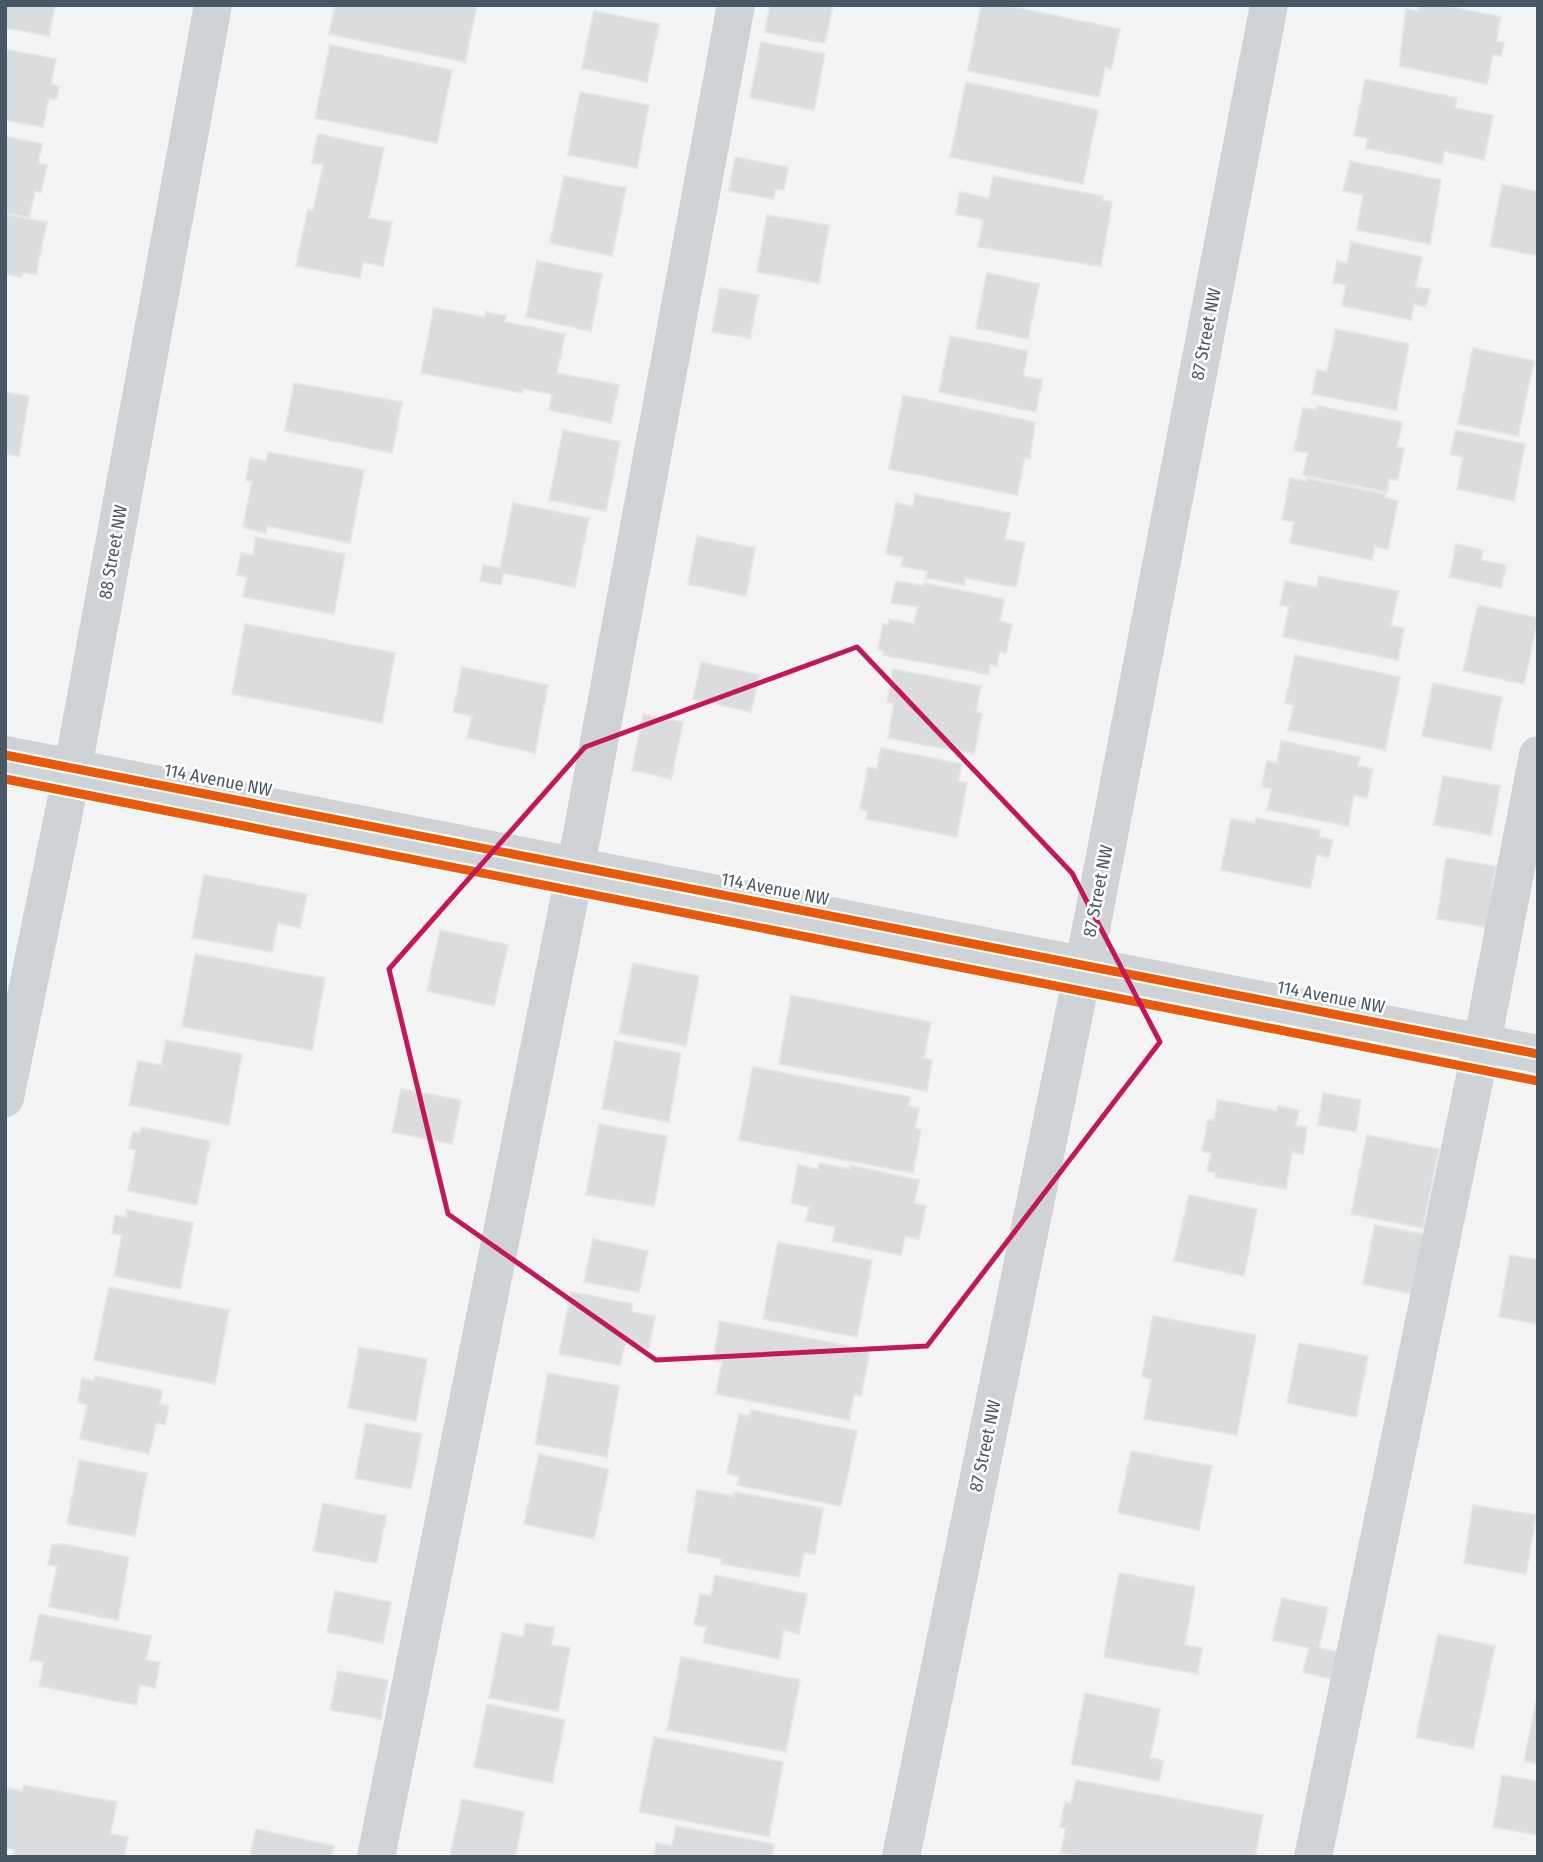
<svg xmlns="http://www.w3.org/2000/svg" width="1543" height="1862" font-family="'Fira Sans Condensed',sans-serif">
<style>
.building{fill:#dbdcde;stroke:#e5e6e6;stroke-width:2}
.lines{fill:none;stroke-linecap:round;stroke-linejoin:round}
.minor{stroke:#cfd3d5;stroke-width:38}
.cycleway-casing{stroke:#fff;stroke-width:13}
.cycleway{stroke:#e8590c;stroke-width:9}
.marked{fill:none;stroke:#c2185b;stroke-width:5;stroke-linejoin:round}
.labels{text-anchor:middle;stroke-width:5;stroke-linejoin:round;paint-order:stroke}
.street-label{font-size:18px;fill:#485763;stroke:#fff}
</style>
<rect width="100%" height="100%" fill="#f4f4f4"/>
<g class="building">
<path d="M 5,5 L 55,5 L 49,36 L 5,28 Z"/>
<path d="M 335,5 L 477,5 L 465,62 L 329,34 Z"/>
<path d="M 770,5 L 833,5 L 825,43 L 765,32 Z"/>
<path d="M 981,5 L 1004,5 L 1120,29 L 1111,69 L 1105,67 L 1099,97 L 968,71 Z"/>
<path d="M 1419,5 L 1443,5 L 1501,17 L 1496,41 L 1504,43 L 1501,56 L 1493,55 L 1487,84 L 1399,66 L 1406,9 L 1418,11 Z"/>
<path d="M 594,11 L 659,24 L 647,82 L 582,68 Z"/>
<path d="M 761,42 L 825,54 L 814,110 L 750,98 Z"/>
<path d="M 330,45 L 452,70 L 437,143 L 315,118 Z"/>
<path d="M 5,49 L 56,59 L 51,84 L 59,86 L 57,99 L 49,98 L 43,127 L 5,120 Z"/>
<path d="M 1365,79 L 1457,98 L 1455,108 L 1493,115 L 1484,160 L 1444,151 L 1442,164 L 1366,148 L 1368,138 L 1354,136 Z"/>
<path d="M 966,82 L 1098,110 L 1083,184 L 950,157 Z"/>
<path d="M 580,92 L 649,105 L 637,168 L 568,155 Z"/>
<path d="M 318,134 L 384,148 L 369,218 L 392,222 L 383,266 L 363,262 L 360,278 L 296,266 L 308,209 L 313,211 L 323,165 L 312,163 Z"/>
<path d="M 5,136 L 42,144 L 38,163 L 47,165 L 41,192 L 35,191 L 29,218 L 5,213 Z"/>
<path d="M 735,157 L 788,167 L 784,190 L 775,189 L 774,199 L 729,191 Z"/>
<path d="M 1350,161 L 1441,180 L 1430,244 L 1357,230 L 1363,195 L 1343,191 Z"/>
<path d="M 564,176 L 626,188 L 612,256 L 550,243 Z"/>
<path d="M 993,176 L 1103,196 L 1102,200 L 1112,202 L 1101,266 L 978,247 L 983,220 L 956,214 L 960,192 L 989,198 Z"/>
<path d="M 1502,184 L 1538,192 L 1538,256 L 1490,246 Z"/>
<path d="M 5,214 L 47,222 L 36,274 L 23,272 L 21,277 L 5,274 Z"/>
<path d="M 767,215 L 829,225 L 819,283 L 757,272 Z"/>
<path d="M 1351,242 L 1422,257 L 1415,287 L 1430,289 L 1426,307 L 1414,304 L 1411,320 L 1342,306 L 1346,285 L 1333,283 L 1337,261 L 1347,263 Z"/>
<path d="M 537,261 L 602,274 L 591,331 L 526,317 Z"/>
<path d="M 987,273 L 1039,284 L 1028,339 L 976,328 Z"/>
<path d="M 720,288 L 758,295 L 750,338 L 712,332 Z"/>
<path d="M 434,308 L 485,317 L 486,312 L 506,316 L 505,322 L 565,334 L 557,373 L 619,385 L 611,423 L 549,410 L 552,394 L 523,389 L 522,393 L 421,373 Z"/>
<path d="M 1336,329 L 1409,344 L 1396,410 L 1312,394 L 1317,370 L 1327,372 Z"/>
<path d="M 950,336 L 1028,351 L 1023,376 L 1042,380 L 1036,412 L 939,392 Z"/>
<path d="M 1473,348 L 1534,361 L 1518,436 L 1458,424 Z"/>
<path d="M 294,383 L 402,402 L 392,453 L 285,431 Z"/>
<path d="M 5,392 L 29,396 L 19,456 L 5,454 Z"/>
<path d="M 903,395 L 1035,422 L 1030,459 L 1025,458 L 1017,495 L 889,469 Z"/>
<path d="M 1317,406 L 1402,422 L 1397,447 L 1404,448 L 1398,480 L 1389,479 L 1387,492 L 1303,475 L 1308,453 L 1294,451 L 1303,408 L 1316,410 Z"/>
<path d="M 563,430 L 620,442 L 606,511 L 549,500 Z"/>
<path d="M 1456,430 L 1525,444 L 1514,501 L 1457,489 L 1463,457 L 1450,454 Z"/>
<path d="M 268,452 L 364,470 L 350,543 L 267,526 L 266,533 L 243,527 L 252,481 L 246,480 L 250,458 L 266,461 Z"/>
<path d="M 1290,478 L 1307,481 L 1307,478 L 1385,494 L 1385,497 L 1398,501 L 1388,549 L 1375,547 L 1372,560 L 1290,543 L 1294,522 L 1282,520 Z"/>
<path d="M 915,494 L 1010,513 L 1005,539 L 1025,543 L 1016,587 L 965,578 L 964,585 L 926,578 L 927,571 L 901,566 L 903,557 L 886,554 L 896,503 L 913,506 Z"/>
<path d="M 513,503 L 589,518 L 575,587 L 504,573 L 501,585 L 480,581 L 483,565 L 500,568 Z"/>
<path d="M 697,536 L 755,548 L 746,596 L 688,584 Z"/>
<path d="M 256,537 L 345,554 L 334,614 L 243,597 L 247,577 L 237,575 L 241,553 L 253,555 Z"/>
<path d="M 1456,544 L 1483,550 L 1481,560 L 1506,565 L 1501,588 L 1450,577 Z"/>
<path d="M 1319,576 L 1398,591 L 1391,626 L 1404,628 L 1398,660 L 1283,637 L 1289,607 L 1280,605 L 1285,581 L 1317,587 Z"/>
<path d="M 896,581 L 924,586 L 924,583 L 1004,599 L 1000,621 L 1012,624 L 1006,653 L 999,652 L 997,666 L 990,665 L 988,674 L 883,655 L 884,651 L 878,650 L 883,624 L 888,625 L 889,619 L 914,624 L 918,607 L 891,603 Z"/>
<path d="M 1478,605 L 1538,618 L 1524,684 L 1463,671 Z"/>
<path d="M 245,624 L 395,653 L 382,723 L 232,694 Z"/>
<path d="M 1295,655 L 1400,677 L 1385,750 L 1288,730 L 1294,705 L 1285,703 Z"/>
<path d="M 701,662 L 759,675 L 751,712 L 693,699 Z"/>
<path d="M 462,667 L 548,685 L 535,753 L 467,738 L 472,716 L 453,712 Z"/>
<path d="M 893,669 L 981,686 L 976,712 L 982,714 L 974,754 L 888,738 L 894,703 L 887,702 Z"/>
<path d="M 1433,683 L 1502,697 L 1491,750 L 1422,736 Z"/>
<path d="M 643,714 L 683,722 L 671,779 L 632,770 Z"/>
<path d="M 1281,741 L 1360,757 L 1358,766 L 1373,769 L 1367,798 L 1354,795 L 1348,826 L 1267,810 L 1271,789 L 1262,787 L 1267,761 L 1277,763 Z"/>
<path d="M 881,748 L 962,764 L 958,781 L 967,783 L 957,837 L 866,819 L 867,811 L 860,809 L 868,767 L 877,769 Z"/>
<path d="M 1443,776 L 1500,786 L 1491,835 L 1434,825 Z"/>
<path d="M 1256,818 L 1320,830 L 1319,837 L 1333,840 L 1329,858 L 1317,854 L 1310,888 L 1221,870 L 1231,819 L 1255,823 Z"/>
<path d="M 1446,858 L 1496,866 L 1487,927 L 1437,919 Z"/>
<path d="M 204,875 L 307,894 L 300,928 L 278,923 L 272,952 L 192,938 Z"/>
<path d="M 440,930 L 508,945 L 494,1006 L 427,991 Z"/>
<path d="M 195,954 L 325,978 L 312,1050 L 182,1027 Z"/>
<path d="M 633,963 L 699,976 L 686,1046 L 619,1033 Z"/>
<path d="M 791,995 L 931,1022 L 924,1058 L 932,1060 L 927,1091 L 779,1064 Z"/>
<path d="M 166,1040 L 242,1054 L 229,1125 L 129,1105 L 138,1061 L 161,1065 Z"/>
<path d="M 615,1041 L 681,1053 L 669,1122 L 602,1109 Z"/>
<path d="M 753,1067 L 910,1097 L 908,1106 L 919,1108 L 915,1128 L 921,1130 L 913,1173 L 739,1140 Z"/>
<path d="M 401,1089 L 461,1100 L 452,1144 L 392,1132 Z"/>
<path d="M 1323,1093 L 1361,1100 L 1356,1132 L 1318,1125 Z"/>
<path d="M 1218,1100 L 1277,1111 L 1278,1106 L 1299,1110 L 1296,1126 L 1307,1127 L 1303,1154 L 1292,1152 L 1286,1189 L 1215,1177 L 1216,1173 L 1207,1171 L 1211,1153 L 1202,1151 L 1208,1120 L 1214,1120 Z"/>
<path d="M 599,1124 L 667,1136 L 654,1206 L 586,1195 Z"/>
<path d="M 141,1127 L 210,1141 L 197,1205 L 128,1191 L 136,1150 L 129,1149 L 133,1132 L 140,1133 Z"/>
<path d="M 1367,1135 L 1439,1149 L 1423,1228 L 1351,1214 Z"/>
<path d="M 819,1163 L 850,1169 L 850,1165 L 919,1180 L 914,1203 L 926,1206 L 919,1239 L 905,1236 L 901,1255 L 832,1241 L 835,1227 L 806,1221 L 809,1207 L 791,1203 L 798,1165 L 818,1169 Z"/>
<path d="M 1189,1195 L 1257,1209 L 1244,1276 L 1174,1261 Z"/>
<path d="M 127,1210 L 193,1223 L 180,1289 L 114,1276 L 122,1235 L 112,1233 L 115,1215 L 126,1217 Z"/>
<path d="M 1375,1225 L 1425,1234 L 1413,1294 L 1363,1284 Z"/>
<path d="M 593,1239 L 648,1251 L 639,1292 L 584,1282 Z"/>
<path d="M 778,1242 L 872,1260 L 857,1337 L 763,1319 Z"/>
<path d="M 1510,1255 L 1538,1260 L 1538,1324 L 1499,1317 Z"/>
<path d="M 109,1287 L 229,1310 L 215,1384 L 94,1360 Z"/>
<path d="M 571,1292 L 633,1304 L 631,1312 L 655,1316 L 649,1348 L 625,1344 L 620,1365 L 559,1354 Z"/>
<path d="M 1153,1316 L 1256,1335 L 1237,1435 L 1144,1419 L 1151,1379 L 1142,1377 Z"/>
<path d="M 720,1321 L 870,1350 L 861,1396 L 854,1395 L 849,1420 L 716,1394 L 722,1362 L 713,1360 Z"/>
<path d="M 1299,1343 L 1368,1356 L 1356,1417 L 1287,1403 Z"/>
<path d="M 359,1347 L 427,1359 L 416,1421 L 348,1408 Z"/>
<path d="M 548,1373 L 619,1386 L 607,1457 L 535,1444 Z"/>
<path d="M 95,1376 L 162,1390 L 160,1404 L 169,1406 L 165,1425 L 156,1423 L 149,1454 L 80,1439 L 87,1405 L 78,1402 L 82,1378 L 94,1381 Z"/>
<path d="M 751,1410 L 857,1431 L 841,1506 L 737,1485 L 739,1477 L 727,1473 L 739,1414 L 750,1416 Z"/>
<path d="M 366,1423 L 422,1434 L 411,1489 L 355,1478 Z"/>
<path d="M 1131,1451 L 1212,1466 L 1199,1530 L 1118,1513 Z"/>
<path d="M 539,1454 L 609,1469 L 594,1539 L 524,1524 Z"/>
<path d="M 79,1460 L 147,1473 L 135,1536 L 67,1524 Z"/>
<path d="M 697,1490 L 734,1496 L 734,1492 L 823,1508 L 815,1554 L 804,1553 L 799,1577 L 721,1564 L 722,1559 L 687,1552 Z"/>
<path d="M 323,1503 L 386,1516 L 377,1563 L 313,1551 Z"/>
<path d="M 1473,1505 L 1536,1515 L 1526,1574 L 1464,1563 Z"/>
<path d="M 63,1544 L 129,1557 L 118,1620 L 49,1607 L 57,1566 L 48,1565 L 52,1545 Z"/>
<path d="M 1119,1573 L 1195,1587 L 1185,1645 L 1202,1648 L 1198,1674 L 1104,1657 Z"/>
<path d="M 715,1575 L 807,1594 L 799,1634 L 784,1630 L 779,1659 L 703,1643 L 706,1627 L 694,1625 L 700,1594 L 711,1596 Z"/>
<path d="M 335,1591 L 391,1602 L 383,1643 L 327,1632 Z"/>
<path d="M 1282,1598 L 1328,1608 L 1319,1648 L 1339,1652 L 1332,1679 L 1303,1672 L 1309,1648 L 1272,1640 Z"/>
<path d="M 39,1614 L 151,1636 L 146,1660 L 160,1662 L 155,1688 L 140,1685 L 136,1705 L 39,1686 L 44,1662 L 30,1660 Z"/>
<path d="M 526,1623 L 554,1628 L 551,1645 L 570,1648 L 558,1711 L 489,1698 L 502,1633 L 523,1637 Z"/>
<path d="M 1438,1634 L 1495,1646 L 1473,1749 L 1416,1737 Z"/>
<path d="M 681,1657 L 800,1680 L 786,1752 L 667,1730 Z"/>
<path d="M 338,1671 L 388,1680 L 381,1719 L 330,1710 Z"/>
<path d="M 1538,1692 L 1538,1764 L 1524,1761 Z"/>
<path d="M 1085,1693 L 1160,1709 L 1150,1758 L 1163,1761 L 1159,1781 L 1071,1764 Z"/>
<path d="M 487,1704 L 565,1720 L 552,1783 L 474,1767 Z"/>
<path d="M 654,1737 L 783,1762 L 769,1837 L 639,1812 Z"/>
<path d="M 1502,1775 L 1538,1781 L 1538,1835 L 1493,1827 Z"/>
<path d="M 1076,1780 L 1263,1815 L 1255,1857 L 1083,1857 L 1061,1853 L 1066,1828 L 1060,1827 L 1065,1802 L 1071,1803 Z"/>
<path d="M 24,1785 L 117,1802 L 110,1834 L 128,1837 L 124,1857 L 13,1857 L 14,1850 L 5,1848 L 5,1799 L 7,1788 L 23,1791 Z"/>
<path d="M 462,1799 L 524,1812 L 515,1857 L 450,1857 Z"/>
<path d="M 676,1826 L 774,1844 L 772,1857 L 654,1857 L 656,1843 L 672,1846 Z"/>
<path d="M 256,1829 L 334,1846 L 331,1857 L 250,1857 Z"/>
</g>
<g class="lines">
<g class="minor">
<path d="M 5,755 L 1538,1054"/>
<path d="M 5,1098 L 73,768 L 213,5"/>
<path d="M 376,1857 L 576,866 L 736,5"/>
<path d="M 901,1857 L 1084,965 L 1269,5"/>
<path d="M 1313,1857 L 1482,1043 L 1538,755"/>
</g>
<defs>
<g id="cycleway">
<path d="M 5,755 L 1538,1054"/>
<path d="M 5,779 L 1538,1081"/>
</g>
</defs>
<use href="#cycleway" class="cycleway-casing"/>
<use href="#cycleway" class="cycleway"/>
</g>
<path class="marked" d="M 857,647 L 1072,873 L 1160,1042 L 927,1346 L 656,1360 L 448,1214 L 389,969 L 585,747 Z"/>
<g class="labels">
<g class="street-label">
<text transform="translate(1206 334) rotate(-79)" y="6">87 Street NW</text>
<text transform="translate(113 552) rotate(-80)" y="6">88 Street NW</text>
<text transform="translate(218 780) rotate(11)" y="6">114 Avenue NW</text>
<text transform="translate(775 889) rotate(11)" y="6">114 Avenue NW</text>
<text transform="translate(1098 891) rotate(-79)" y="6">87 Street NW</text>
<text transform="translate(1331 997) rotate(11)" y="6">114 Avenue NW</text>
<text transform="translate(985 1446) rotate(-78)" y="6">87 Street NW</text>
</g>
</g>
<rect width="1543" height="1862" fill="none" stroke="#485763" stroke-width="14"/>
</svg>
